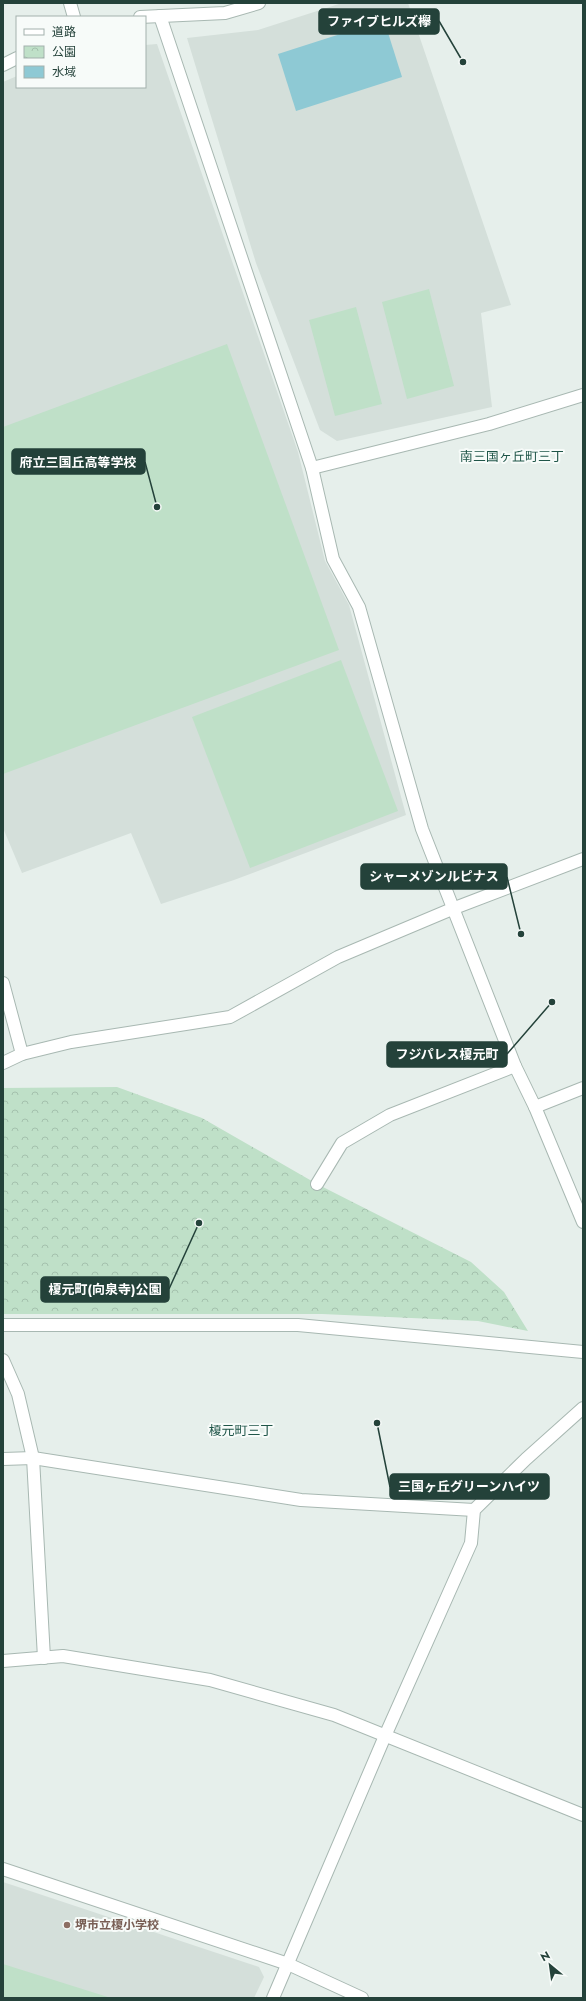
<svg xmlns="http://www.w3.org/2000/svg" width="586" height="2001" font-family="Jost,'Noto Sans JP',sans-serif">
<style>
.built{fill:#d4dfda}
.grass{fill:#bfe0c8}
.park{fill:url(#park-crowns)}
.water{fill:#8ec9d4}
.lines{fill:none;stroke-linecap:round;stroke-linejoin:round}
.street-casing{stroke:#a8b8b2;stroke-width:14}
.street{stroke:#fff;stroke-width:12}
.education-dot{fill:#8d6e63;stroke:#f7fbf9;stroke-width:1.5}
.labels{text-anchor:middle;stroke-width:4;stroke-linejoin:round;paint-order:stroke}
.education-label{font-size:12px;font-weight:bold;fill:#785e54;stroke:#f7fbf9;text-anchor:start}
.neighbourhood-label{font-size:13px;fill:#1f5548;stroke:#f7fbf9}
.leader{fill:none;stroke:#24423a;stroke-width:1.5}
.callout-dot{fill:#24423a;stroke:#f7fbf9;stroke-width:1.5}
.callout{fill:#24423a;stroke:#24423a;stroke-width:1.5}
.callout-label{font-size:13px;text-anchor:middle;font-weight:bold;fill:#fff}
</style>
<defs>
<pattern id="park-crowns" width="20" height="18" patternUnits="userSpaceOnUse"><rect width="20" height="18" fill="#bfe0c8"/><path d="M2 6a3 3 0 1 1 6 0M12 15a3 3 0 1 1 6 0" fill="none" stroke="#a4c1ad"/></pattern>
</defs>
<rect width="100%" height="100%" fill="#e6efeb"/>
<g class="built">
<path d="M 342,3 L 408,3 L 511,305 L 481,313 L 492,407 L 337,441 L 320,430 L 256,263 L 187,38 L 258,30 Z"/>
<path d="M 157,44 L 298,452 L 325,561 L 349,605 L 406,815 L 234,880 L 161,904 L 131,833 L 22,873 L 3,828 L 3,82 L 17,76 L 17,87 L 145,87 L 145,45 Z"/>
<path d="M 3,1882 L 259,1967 L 264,1977 L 254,1998 L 3,1998 Z"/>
</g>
<g class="grass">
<path d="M 429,289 L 454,386 L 407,399 L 382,302 Z"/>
<path d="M 356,307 L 382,404 L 335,416 L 309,320 Z"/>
<path d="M 227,344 L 339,650 L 3,774 L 3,427 Z"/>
<path d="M 341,660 L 398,811 L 250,868 L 192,717 Z"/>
<path d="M 3,1964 L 111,1998 L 3,1998 Z"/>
</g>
<path class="park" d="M 117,1087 L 202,1118 L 317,1184 L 471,1262 L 504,1292 L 528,1331 L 478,1321 L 322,1314 L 3,1314 L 3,1088 Z"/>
<path class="water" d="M 384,20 L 402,77 L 296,111 L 278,54 Z"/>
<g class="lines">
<defs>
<g id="street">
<path d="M 70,3 L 74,17"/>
<path d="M 160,16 L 312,468 L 333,559 L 359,607 L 422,829 L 515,1066 L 535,1107 L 583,1088"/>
<path d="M 140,17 L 225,13 L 259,3"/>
<path d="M 3,65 L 17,58"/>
<path d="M 312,468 L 489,424 L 583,395"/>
<path d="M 3,983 L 22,1054"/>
<path d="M 3,1063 L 22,1054 L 71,1042 L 230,1017 L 338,957 L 452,909 L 583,859"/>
<path d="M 535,1107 L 583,1222"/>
<path d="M 317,1184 L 342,1143 L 390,1115 L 515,1066"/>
<path d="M 3,1325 L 298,1325 L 583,1352"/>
<path d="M 3,1360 L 18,1394 L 33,1458 L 44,1658"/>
<path d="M 3,1459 L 33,1458 L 301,1500 L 474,1510"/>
<path d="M 3,1661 L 63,1656 L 210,1680 L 334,1715 L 583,1815"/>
<path d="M 3,1869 L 288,1964 L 362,1998"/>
<path d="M 273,1998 L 385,1736 L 471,1543 L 474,1510 L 526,1459 L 583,1408"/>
</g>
</defs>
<use href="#street" class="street-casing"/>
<use href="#street" class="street"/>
</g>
<circle class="education-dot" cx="67" cy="1925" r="4"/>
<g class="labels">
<g class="education-label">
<text x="75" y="1929">堺市立榎小学校</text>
</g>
<g class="neighbourhood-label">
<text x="512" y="461">南三国ヶ丘町三丁</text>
<text x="241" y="1435">榎元町三丁</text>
</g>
</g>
<path class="leader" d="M463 62L439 21M157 507L145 462M521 934L507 877M552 1002L507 1054M199 1223L169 1289M377 1423L390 1487"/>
<g class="callout-dot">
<circle cx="463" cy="62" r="4"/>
<circle cx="157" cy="507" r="4"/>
<circle cx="521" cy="934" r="4"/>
<circle cx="552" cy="1002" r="4"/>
<circle cx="199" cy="1223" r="4"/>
<circle cx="377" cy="1423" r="4"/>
</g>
<g class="callout">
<rect x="319" y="9" width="120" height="25" rx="4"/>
<rect x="12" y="449" width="133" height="25" rx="4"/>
<rect x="361" y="864" width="146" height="25" rx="4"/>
<rect x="387" y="1042" width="120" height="25" rx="4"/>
<rect x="41" y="1277" width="128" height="25" rx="4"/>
<rect x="390" y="1474" width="159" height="25" rx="4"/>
</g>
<g class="callout-label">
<text x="379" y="26">ファイブヒルズ欅</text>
<text x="78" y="467">府立三国丘高等学校</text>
<text x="434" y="881">シャーメゾンルピナス</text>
<text x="447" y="1059">フジパレス榎元町</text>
<text x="105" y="1294">榎元町(向泉寺)公園</text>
<text x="469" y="1491">三国ヶ丘グリーンハイツ</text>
</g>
<rect width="586" height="2001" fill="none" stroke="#24423a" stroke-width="8"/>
<rect x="16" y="16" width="130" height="72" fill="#f7fbf9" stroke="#a3b1ad"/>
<rect x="24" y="29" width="20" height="6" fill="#ffffff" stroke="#a3b1ad"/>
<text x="52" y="36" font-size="12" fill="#24423a">道路</text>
<rect x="24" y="46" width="20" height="12" fill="url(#park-crowns)" stroke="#a3b1ad"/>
<text x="52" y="56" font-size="12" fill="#24423a">公園</text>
<rect x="24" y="66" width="20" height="12" fill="#8ec9d4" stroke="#a3b1ad"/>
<text x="52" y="76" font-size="12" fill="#24423a">水域</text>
<g transform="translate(550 1965) rotate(331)" stroke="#f7fbf9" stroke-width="3" paint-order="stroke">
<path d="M0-3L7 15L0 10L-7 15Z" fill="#24423a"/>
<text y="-6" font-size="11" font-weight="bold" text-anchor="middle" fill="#24423a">N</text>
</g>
</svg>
